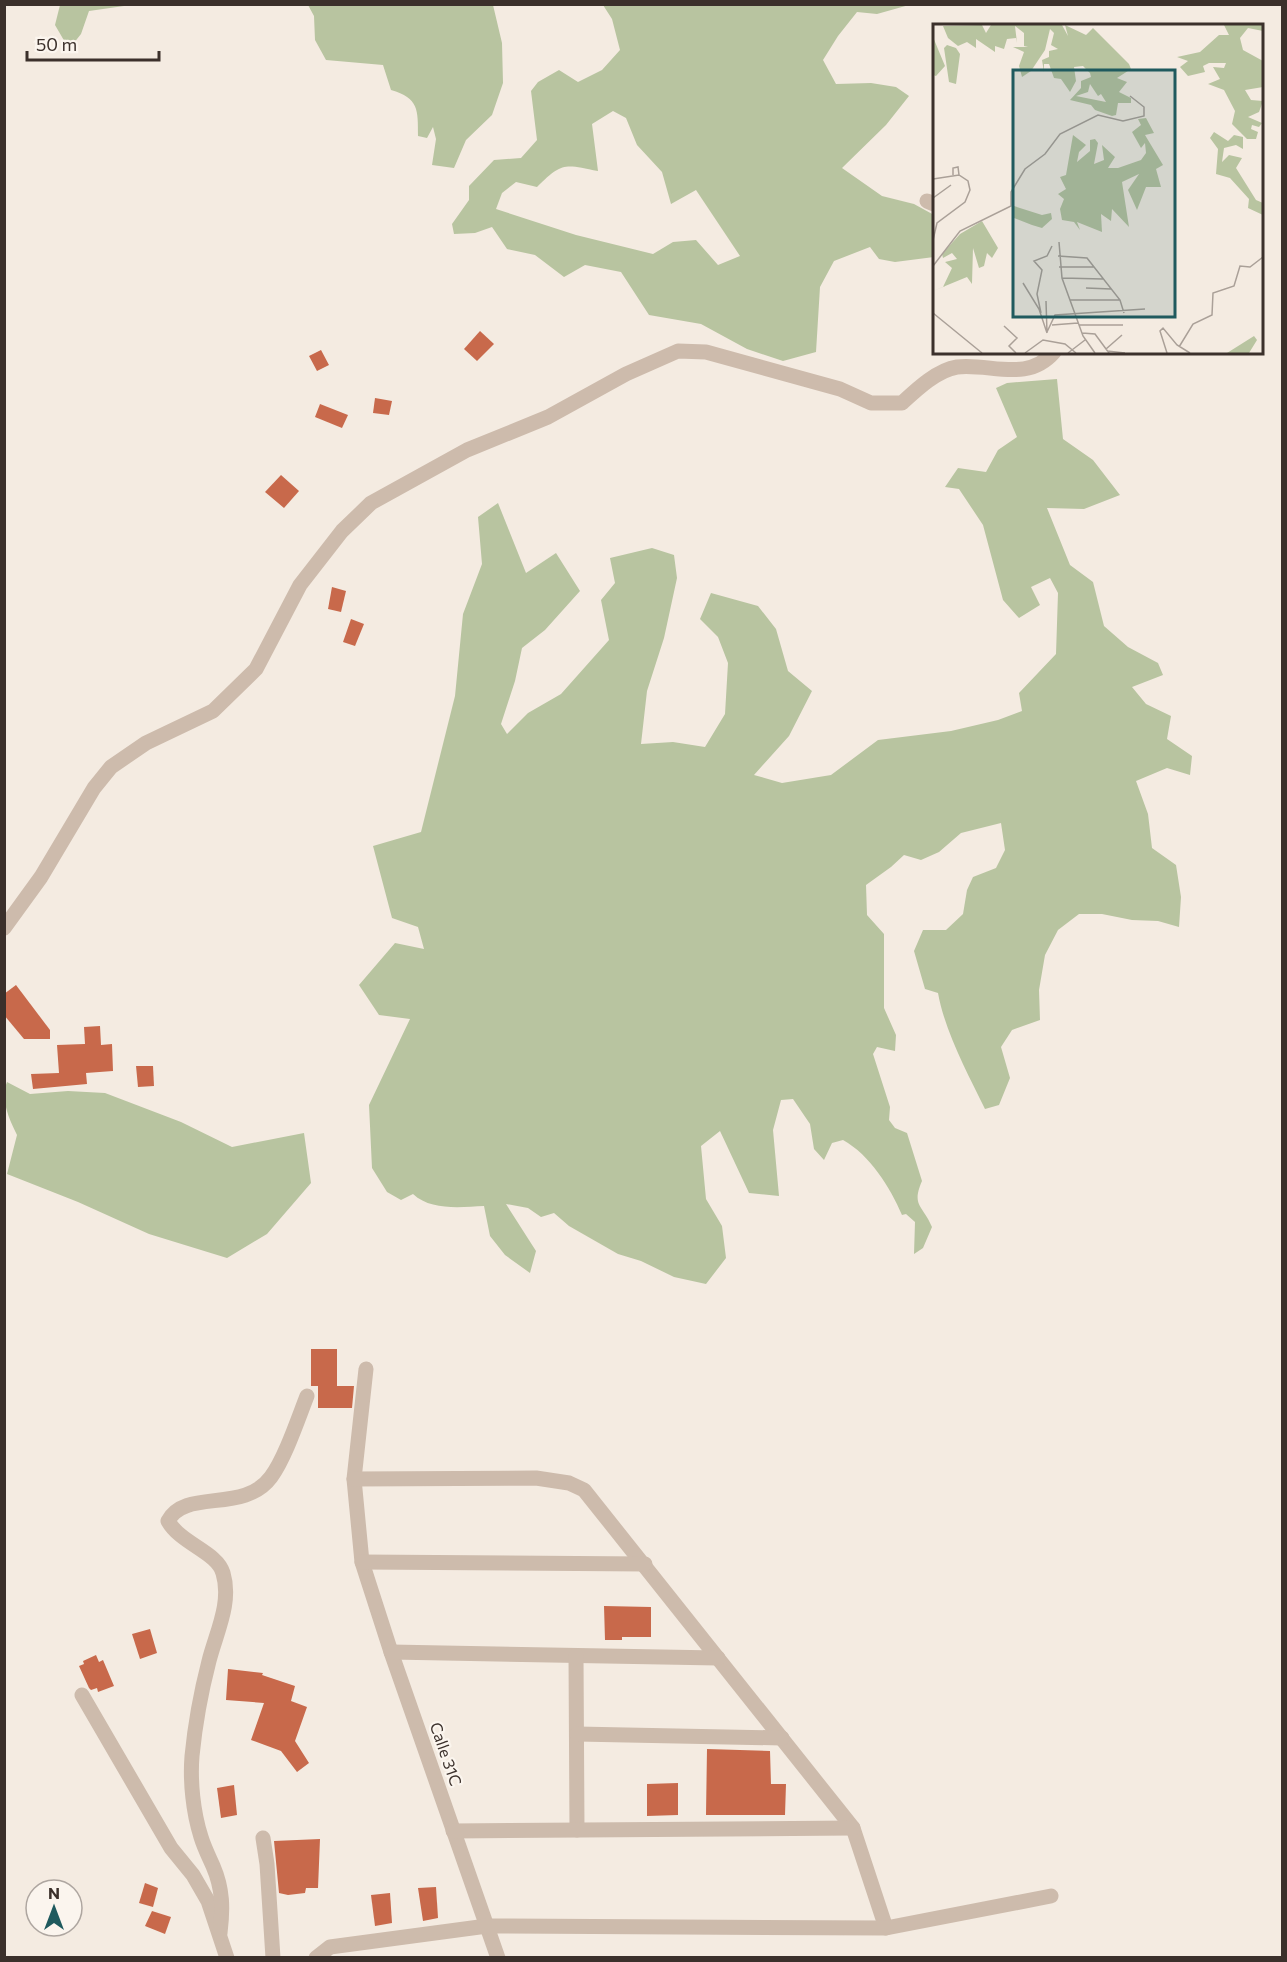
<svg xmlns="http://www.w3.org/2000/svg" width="1287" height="1962" font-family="Commissioner,sans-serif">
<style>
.green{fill:#b8c4a0;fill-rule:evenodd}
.building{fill:#c8694b}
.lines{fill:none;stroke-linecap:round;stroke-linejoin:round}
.minor{stroke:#cdbbac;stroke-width:15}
.labels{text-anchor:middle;stroke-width:4.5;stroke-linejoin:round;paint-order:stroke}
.street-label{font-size:16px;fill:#3b302b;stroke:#fbf5ee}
.inset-road{fill:none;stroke:#aaa098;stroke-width:1.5}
.view{fill:#1f5a5e;fill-opacity:0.15;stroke:#1f5a5e;stroke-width:3}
.inset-edge{fill:none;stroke:#3b302b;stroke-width:3}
</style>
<rect width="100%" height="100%" fill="#f4ebe1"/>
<g class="green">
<path d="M 60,5 L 60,4 L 131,5 L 89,11 L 81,34 L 69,49 L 55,25 Z"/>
<path d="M 308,5 L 493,5 L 502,43 L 503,83 L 492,115 L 466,140 L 454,168 L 432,165 L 436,139 L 433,127 L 427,138 L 418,136 C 418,110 419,98 391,90 L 383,65 L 326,60 L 315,40 L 314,16 Z"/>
<path d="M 603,5 L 909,5 L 877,14 L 857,12 L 838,36 L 823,60 L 836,84 L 871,83 L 896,87 L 909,96 L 886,125 L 842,168 L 882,196 L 914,204 L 934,215 L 934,257 L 895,262 L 879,259 L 870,247 L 834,261 L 820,287 L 816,352 L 783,361 L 747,349 L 701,324 L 649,315 L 621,272 L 585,265 L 564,277 L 535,255 L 507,249 L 492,227 L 475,233 L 454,234 L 452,224 L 469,200 L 469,186 L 494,160 L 521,158 L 537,140 L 531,91 L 538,82 L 559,70 L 578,82 L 602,70 L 620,50 L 612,19 ZM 613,111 L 626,118 L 637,145 L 662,172 L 671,204 L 696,190 L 740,256 L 718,265 L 696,240 L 673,242 L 653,254 L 576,235 L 496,209 L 502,193 L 516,182 L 537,187 C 562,162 564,164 598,171 L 592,124 Z"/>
<path d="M 1057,379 L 1063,439 L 1093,460 L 1120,495 L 1084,509 L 1047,508 L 1070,565 L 1093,582 L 1104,626 L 1128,647 L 1158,663 L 1163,675 L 1132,687 L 1146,704 L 1171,716 L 1167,739 L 1192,756 L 1190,775 L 1167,768 L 1136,781 L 1148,814 L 1152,848 L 1176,865 L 1181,897 L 1179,927 L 1158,921 L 1132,920 L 1102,914 L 1079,914 L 1058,930 L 1045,955 L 1039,990 L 1040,1020 L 1012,1030 L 1001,1047 L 1010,1078 L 999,1105 L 985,1109 C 968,1074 945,1032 938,993 L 925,989 L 914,951 L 923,930 L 946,930 L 963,914 L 967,890 L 973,877 L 996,868 L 1005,850 L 1001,823 L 961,833 L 939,852 L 921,860 L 904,855 L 891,867 L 866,885 L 867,915 L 884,934 L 884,1008 L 896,1035 L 895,1051 L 877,1047 L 873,1054 L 890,1107 L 889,1120 L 895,1128 L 907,1133 L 922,1181 C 911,1206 923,1205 932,1227 L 923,1248 L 914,1254 L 915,1222 L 906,1214 L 902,1215 C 890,1187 870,1155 843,1140 L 832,1143 L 824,1160 L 814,1149 L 810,1124 L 793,1099 L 781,1100 L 773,1130 L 779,1196 L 749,1193 L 720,1131 L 701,1146 L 706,1199 L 722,1226 L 726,1258 L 706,1284 L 674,1277 L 641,1261 L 618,1254 L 569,1226 L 554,1213 L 541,1217 L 528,1208 L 506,1204 L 536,1251 L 530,1273 L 505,1255 L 490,1236 L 484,1206 C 461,1207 431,1211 413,1194 L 401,1200 L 387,1192 L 372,1168 L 369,1105 L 410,1019 L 379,1015 L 359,985 L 395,943 L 424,949 L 418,927 L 392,918 L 373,846 L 421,832 L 455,696 L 463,614 L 482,564 L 478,517 L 498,503 L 526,573 L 556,553 L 580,591 L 545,630 L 522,648 L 515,681 L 501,724 L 507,734 L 528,713 L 561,694 L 609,640 L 601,600 L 615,583 L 610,558 L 652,548 L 674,555 L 677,578 L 664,638 L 647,691 L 641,744 L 673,742 L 705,747 L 725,714 L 728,663 L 718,637 L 700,619 L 711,593 L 758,606 L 776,629 L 788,671 L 812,691 L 789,736 L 754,775 L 782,783 L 831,775 L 878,740 L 951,731 L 998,720 L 1022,711 L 1019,693 L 1056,654 L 1058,593 L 1050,578 L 1031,587 L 1040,605 L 1019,618 L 1003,600 L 983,525 L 959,489 L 945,487 L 958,468 L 986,472 L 998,450 L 1017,437 L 996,388 L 1007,383 Z"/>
<path d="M 7,1082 L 30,1094 L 68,1091 L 105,1093 L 181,1122 L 232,1147 L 304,1133 L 311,1183 L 267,1234 L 227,1258 L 149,1234 L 78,1202 L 7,1174 L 17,1135 C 9,1119 0,1099 7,1082 Z"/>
</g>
<g class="building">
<path d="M 480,331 L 494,344 L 477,361 L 464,349 Z"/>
<path d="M 321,350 L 329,365 L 317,371 L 309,356 Z"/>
<path d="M 375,398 L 392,401 L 389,415 L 373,413 Z"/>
<path d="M 320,404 L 348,415 L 342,428 L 315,417 Z"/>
<path d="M 281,475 L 299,491 L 284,508 L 265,492 Z"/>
<path d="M 332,587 L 346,591 L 341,612 L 328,609 Z"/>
<path d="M 351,619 L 364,624 L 355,646 L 343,642 Z"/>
<path d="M 16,985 L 50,1030 L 50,1039 L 24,1039 L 4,1015 L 4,994 Z"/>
<path d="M 100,1026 L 101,1045 L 112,1044 L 113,1071 L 86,1073 L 87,1084 L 33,1089 L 31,1074 L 59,1073 L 57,1045 L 85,1044 L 84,1027 Z"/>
<path d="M 136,1066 L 153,1066 L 154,1086 L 138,1087 Z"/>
<path d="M 311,1349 L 337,1349 L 337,1386 L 354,1386 L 352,1408 L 318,1408 L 318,1386 L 311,1386 Z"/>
<path d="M 604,1606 L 651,1607 L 651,1637 L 622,1637 L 622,1640 L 605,1640 Z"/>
<path d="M 150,1629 L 157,1653 L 140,1659 L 132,1634 Z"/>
<path d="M 96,1655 L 99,1662 L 103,1660 L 114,1686 L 98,1692 L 97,1688 L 91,1690 L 89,1688 L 79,1666 L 84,1664 L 83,1661 Z"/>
<path d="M 228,1669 L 263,1673 L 262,1675 L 295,1686 L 291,1701 L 307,1707 L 295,1741 L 309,1763 L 297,1772 L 281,1751 L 251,1740 L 264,1703 L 226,1700 Z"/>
<path d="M 707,1749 L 770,1751 L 771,1784 L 786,1784 L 785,1815 L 706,1815 Z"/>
<path d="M 678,1783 L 678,1815 L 647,1816 L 647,1784 Z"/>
<path d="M 234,1785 L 237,1815 L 221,1818 L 217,1788 Z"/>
<path d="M 320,1839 L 318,1888 L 306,1888 L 305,1893 L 288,1895 L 279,1893 L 274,1841 Z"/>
<path d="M 145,1883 L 158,1888 L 153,1907 L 139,1903 Z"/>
<path d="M 436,1887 L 438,1918 L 423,1921 L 418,1888 Z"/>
<path d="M 390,1893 L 392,1923 L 375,1926 L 371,1895 Z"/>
<path d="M 152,1911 L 171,1917 L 165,1934 L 145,1926 Z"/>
</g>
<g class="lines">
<g class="minor">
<path d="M 927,201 L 934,204"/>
<path d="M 4,928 L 41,877 L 94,788 L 111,767 L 146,743 L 213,711 L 256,669 L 300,585 L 342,531 L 371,503 L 467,450 L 548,417 L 626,374 L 678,351 L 706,352 L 840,389 L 871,403 L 902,403 C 916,390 937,370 957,367 C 991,363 1027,383 1054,352"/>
<path d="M 366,1369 L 354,1479 L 362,1562 L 391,1652 L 498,1958"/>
<path d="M 354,1479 L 536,1478 L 569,1483 L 584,1490 L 853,1828 L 886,1928"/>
<path d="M 362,1562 L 645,1564"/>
<path d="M 391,1652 L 718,1658"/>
<path d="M 576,1656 L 577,1830"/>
<path d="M 82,1695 L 171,1848 L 193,1875 L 208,1901 L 227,1958"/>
<path d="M 577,1734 L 782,1738"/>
<path d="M 453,1831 L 853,1828"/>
<path d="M 263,1838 L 267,1864 L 273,1958"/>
<path d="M 220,1933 C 223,1909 223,1889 213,1866 C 209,1857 204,1847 201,1837 C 193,1812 190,1781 192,1756 C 195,1725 201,1692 209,1661 C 216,1633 232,1603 223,1573 C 217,1552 181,1544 168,1521 C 185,1488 244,1514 271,1477 C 285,1458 298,1419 307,1396"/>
<path d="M 316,1958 L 330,1947 L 487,1926 L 886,1928 L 1051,1896"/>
</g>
</g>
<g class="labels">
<g class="street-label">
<text transform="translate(446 1754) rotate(71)" y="6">Calle 31C</text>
</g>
</g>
<g transform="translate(933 24)">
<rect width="330" height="330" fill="#f4ebe1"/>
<path d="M 49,1 L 53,9 L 58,1 L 129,1 L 135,12 L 132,1 L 153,11 L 160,4 L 196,40 L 198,45 L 184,54 L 194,58 L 186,68 L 198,74 L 198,79 L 185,79 L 183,91 L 179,92 L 162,86 L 158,81 L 137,76 L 148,64 L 148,57 L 158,53 L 157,49 L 150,42 L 141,43 L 143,57 L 137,68 L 128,55 L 121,54 L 116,40 L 111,40 L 111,48 L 109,36 L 116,33 L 116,27 L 125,25 L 118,21 L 121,9 L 117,5 L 112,26 L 98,47 L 89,53 L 86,42 L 91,28 L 80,23 L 95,23 L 91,22 L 91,9 L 82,2 L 84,19 L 83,14 L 74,15 L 71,25 L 62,22 L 62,28 L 43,15 L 43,24 L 34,18 L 25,22 L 15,14 L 10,2 ZM 157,60 L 165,72 L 168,70 L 173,78 L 143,72 L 155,68 ZM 291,1 L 330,1 L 330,7 L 315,4 L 307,14 L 310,26 L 330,37 L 330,63 L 312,66 L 318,76 L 330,77 L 326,88 L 315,93 L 329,99 L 326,103 L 319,101 L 318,105 L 325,108 L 323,115 L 314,115 L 299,100 L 302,87 L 291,66 L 275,60 L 287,55 L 280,43 L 291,44 L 293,39 L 276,39 L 270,42 L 272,48 L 255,52 L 247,43 L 255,37 L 244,33 L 267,28 L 286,11 L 296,11 ZM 0,13 L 12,42 L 3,52 L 0,51 ZM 14,21 L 23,24 L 27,30 L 23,60 L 16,58 L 11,24 ZM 213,94 L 221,109 L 212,111 L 230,141 L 223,145 L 228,163 L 213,163 L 204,186 L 195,166 L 206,150 L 189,158 L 196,203 L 179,185 L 178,197 L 168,190 L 169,208 L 144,198 L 147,206 L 141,198 L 129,196 L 127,185 L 131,175 L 125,170 L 133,165 L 127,153 L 133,151 L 140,111 L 153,121 L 146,128 L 144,138 L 157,127 L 157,116 L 162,115 L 165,119 L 161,140 L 171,136 L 169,121 L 182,133 L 175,144 L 185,144 L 208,136 L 213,129 L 212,119 L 208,124 L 199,108 L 208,101 L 205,95 ZM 281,108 L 295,117 L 301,111 L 310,113 L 310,125 L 303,121 L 291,124 L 289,138 L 296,131 L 309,134 L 303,144 L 323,176 L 330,179 L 330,191 L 315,184 L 316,175 L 297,154 L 283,150 L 285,125 L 277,114 ZM 81,182 L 109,191 L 118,189 L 119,195 L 109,204 L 99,201 L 81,194 ZM 49,197 L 65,224 L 59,234 L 54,229 L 51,242 L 46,244 L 40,224 L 39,260 L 34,253 L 0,267 L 10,263 L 19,244 L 12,238 L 24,235 L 19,229 L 10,234 L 9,230 L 27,210 ZM 321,312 L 324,316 L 316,329 L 294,329 Z" fill="#b8c4a0" fill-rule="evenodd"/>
<path class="inset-road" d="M 20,151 L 20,144 L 25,143 L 26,151M 0,155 L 26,151 L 35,157 L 37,166 L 32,178 L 4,199 L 0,216M 0,174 L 18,161M 126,218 L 129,254 L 150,312 L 162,329M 125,232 L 154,234 L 187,276 L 191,289M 0,242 L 27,207 L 78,182 L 78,168 L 92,145 L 112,130 L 127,110 L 165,91 L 190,97 L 211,92 L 211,83 L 197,72M 126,243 L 161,243M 129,254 L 170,255M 90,259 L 106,285 L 114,309M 153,264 L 178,265M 137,276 L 187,276M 113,277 L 114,309M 0,289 L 49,329M 108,289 L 104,270 L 109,246 L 101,237 L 114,232 L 119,222M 119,301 L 145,299M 146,301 L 190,301M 71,302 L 84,314 L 76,322 L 83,329M 114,308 L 122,291 L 212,285M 149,309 L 162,310 L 176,329M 246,323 L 260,300 L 279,291 L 280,269 L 301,262 L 307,242 L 317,243 L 330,233M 173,325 L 189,311M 174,327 L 192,329M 92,329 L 110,316 L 132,320 L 143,329M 135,329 L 152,316M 234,329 L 227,307 L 230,304 L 244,321 L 257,329"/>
<path class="view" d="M 80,46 L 242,46 L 242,293 L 80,293 Z"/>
<rect width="330" height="330" class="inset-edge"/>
</g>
<rect width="1287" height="1962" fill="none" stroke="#3b302b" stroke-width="12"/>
<g transform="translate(54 1908)"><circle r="28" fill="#fbf5ee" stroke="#aea6a0" stroke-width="1.5"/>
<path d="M0-4.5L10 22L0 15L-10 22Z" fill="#1f5a5e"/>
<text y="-9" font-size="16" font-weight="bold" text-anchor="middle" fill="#3b302b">N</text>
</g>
<path d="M27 51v9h132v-9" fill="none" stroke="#3b302b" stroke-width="3"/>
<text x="36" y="51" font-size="18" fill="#3b302b" stroke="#fbf5ee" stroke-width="4.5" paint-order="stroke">50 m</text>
</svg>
